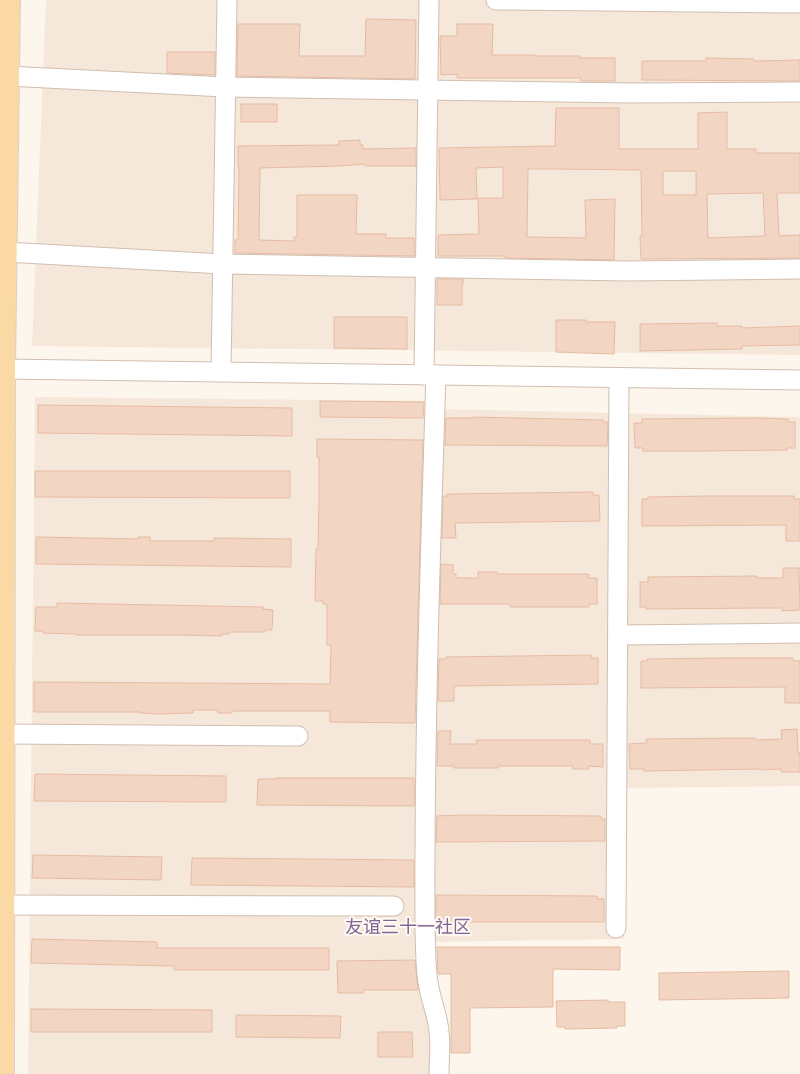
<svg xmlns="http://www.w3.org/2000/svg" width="800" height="1074" font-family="Quicksand,'Noto Sans SC',sans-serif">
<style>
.residential{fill:#f5e8da}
.building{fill:#f3d5c3;stroke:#e6bba3;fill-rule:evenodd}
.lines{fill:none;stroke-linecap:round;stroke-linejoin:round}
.minor-casing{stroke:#d1beb0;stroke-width:21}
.major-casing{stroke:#dad1cd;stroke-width:26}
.minor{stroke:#fff;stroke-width:19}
.major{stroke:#fbd9a5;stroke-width:24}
.labels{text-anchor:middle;stroke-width:4;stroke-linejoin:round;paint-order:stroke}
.quarter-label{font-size:18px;fill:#846695;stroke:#fffaf3}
</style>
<rect width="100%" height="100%" fill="#fdf6ec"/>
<g class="residential">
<path d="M 46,0 L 800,0 L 800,355 L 32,346 Z"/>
<path d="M 35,397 L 429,401 L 431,1074 L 28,1074 Z"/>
<path d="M 439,409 L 800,417 L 800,786 L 624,788 L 624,939 L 434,942 Z"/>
</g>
<g class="building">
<path d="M 366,19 L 416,20 L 415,79 L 237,76 L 238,24 L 300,24 L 299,56 L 365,56 Z"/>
<path d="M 457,24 L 493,24 L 492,55 L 536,55 L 536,56 L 580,56 L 580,58 L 615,58 L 615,81 L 581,81 L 581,78 L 457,78 L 457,74 L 441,75 L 440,36 L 457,36 Z"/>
<path d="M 167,52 L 215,52 L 215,75 L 167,73 Z"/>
<path d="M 706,58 L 754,59 L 754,61 L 800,60 L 800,81 L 642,80 L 642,61 L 706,61 Z"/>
<rect x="241" y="104" width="36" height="18"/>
<path d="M 556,108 L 619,108 L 619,149 L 698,149 L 698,113 L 727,112 L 727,149 L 756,149 L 756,153 L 800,153 L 800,193 L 777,193 L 779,236 L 800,235 L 800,258 L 641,259 L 640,236 L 642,236 L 641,172 L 640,172 L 640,170 L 555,169 L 528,169 L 527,237 L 586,238 L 585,200 L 615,199 L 614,260 L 505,258 L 505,256 L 438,256 L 438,235 L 479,234 L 478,198 L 503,198 L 503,167 L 476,168 L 477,199 L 440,200 L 439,148 L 555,146 ZM 666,171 L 696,171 L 696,195 L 663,195 L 663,172 ZM 763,193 L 765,236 L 708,238 L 707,194 Z"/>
<path d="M 360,140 L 360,144 L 363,145 L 363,149 L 416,148 L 416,166 L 365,166 L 365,164 L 339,166 L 260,168 L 259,240 L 294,241 L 294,237 L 297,237 L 297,195 L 357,195 L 356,234 L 386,234 L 386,238 L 414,238 L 414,256 L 235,253 L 235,240 L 238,240 L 239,167 L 238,167 L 238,146 L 339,145 L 339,141 Z"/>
<path d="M 437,279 L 463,279 L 463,284 L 462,284 L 462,305 L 437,305 Z"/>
<path d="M 334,317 L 407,317 L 407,349 L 334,348 Z"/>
<path d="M 556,320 L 586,320 L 586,322 L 615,322 L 614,354 L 556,352 Z"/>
<path d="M 717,323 L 717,326 L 742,326 L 742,328 L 800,326 L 800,345 L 742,346 L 742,349 L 640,351 L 640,324 Z"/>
<path d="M 320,401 L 424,402 L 423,418 L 320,417 Z"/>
<path d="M 38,405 L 292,408 L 292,436 L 38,433 Z"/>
<path d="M 473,417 L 603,420 L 603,422 L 608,422 L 607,446 L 445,445 L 446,418 L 473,418 Z"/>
<path d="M 758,418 L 788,419 L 788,422 L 795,422 L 795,448 L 787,448 L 787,450 L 704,451 L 643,451 L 643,448 L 635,448 L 634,423 L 642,423 L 642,419 Z"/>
<path d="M 317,439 L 423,440 L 415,723 L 330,722 L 330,711 L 232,711 L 232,713 L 218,713 L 218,710 L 193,710 L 193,713 L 160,714 L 140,713 L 140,712 L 34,712 L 34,682 L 330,684 L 331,645 L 327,645 L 327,604 L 323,604 L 323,601 L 315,601 L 316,549 L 318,549 L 319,502 L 319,457 L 317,457 Z"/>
<path d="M 35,471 L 290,471 L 290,498 L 35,497 Z"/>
<path d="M 593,492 L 593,495 L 599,495 L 600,521 L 455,523 L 456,538 L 442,538 L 443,496 L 448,496 L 447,494 Z"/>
<path d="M 706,496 L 794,496 L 794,499 L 800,499 L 800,541 L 786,541 L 786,525 L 642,526 L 642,499 L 648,499 L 648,497 Z"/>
<path d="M 36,537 L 138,539 L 138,537 L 150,537 L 150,541 L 214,541 L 214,538 L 291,539 L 291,567 L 36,564 Z"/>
<path d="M 441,564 L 453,565 L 453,574 L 456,574 L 456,578 L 478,578 L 478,572 L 497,572 L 497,574 L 589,574 L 589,578 L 597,578 L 597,604 L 589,604 L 589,607 L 510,607 L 510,604 L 440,604 Z"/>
<path d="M 783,568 L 799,568 L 800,610 L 782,611 L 782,608 L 763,608 L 646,609 L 646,607 L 640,607 L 640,582 L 648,582 L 648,577 L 757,576 L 757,578 L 783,578 Z"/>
<path d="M 57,603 L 263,607 L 263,609 L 273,610 L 272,630 L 265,630 L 265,632 L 230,632 L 229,634 L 222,634 L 222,636 L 179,635 L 76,635 L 76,634 L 43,633 L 43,631 L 35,631 L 36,607 L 57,607 Z"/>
<path d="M 591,655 L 591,658 L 598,658 L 598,684 L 454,686 L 454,701 L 438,701 L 439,659 L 446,659 L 446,657 Z"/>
<path d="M 727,658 L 793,658 L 793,661 L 800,661 L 800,703 L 785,703 L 785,687 L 641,688 L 641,661 L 647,661 L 647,659 Z"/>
<path d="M 797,729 L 798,753 L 800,753 L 800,772 L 781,772 L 781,769 L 762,770 L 761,769 L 644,771 L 644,769 L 630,769 L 629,744 L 647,743 L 646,739 L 755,738 L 755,740 L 782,739 L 781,730 Z"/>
<path d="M 438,731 L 451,731 L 450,744 L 477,744 L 476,740 L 590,740 L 590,744 L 603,744 L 603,767 L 589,766 L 589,769 L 573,769 L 573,766 L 498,766 L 498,768 L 454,768 L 454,766 L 437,766 Z"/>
<path d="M 35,774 L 226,776 L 226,802 L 34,801 Z"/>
<path d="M 276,778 L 414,778 L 414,806 L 257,805 L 258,779 L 276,779 Z"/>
<path d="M 459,815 L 601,816 L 601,819 L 605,819 L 605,841 L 436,842 L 437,816 Z"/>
<path d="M 33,855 L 162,857 L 161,880 L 32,878 Z"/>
<path d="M 192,858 L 414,860 L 414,887 L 191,885 Z"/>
<path d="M 436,895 L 597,896 L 597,899 L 604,899 L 604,922 L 436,922 Z"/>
<path d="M 32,939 L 157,942 L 157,948 L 329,948 L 329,970 L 174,970 L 174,966 L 31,963 Z"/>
<path d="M 437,947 L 620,947 L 620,970 L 553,969 L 553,1007 L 470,1008 L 470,1053 L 451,1053 L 451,974 L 438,974 Z"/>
<path d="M 415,960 L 418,990 L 363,990 L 363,993 L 338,993 L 337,961 Z"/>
<path d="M 789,971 L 789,998 L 659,1000 L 659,973 Z"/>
<path d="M 608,1000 L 608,1002 L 625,1002 L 625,1026 L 617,1026 L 617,1028 L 565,1029 L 565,1027 L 557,1027 L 556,1001 Z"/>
<path d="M 31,1009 L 212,1010 L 212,1032 L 31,1032 Z"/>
<path d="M 236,1015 L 341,1016 L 340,1038 L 236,1037 Z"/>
<path d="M 378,1032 L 412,1032 L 413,1057 L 378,1057 Z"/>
</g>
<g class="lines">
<defs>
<g id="minor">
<path d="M 496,0 L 800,3"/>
<path d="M 7,76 L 225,87 L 631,93 L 800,92"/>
<path d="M 5,252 L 223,264 L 627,271 L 800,269"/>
<path d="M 0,368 L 3,369 L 800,380"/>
<path d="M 221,372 L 227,0"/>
<path d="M 424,375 L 429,0"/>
<path d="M 436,375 C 430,561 424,746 425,932 C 426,950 425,970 429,988 C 432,1003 438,1017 439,1032 C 441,1046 439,1060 439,1074"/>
<path d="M 618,635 L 800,633"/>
<path d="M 2,734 L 298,736"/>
<path d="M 2,905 L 394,906"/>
<path d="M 616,928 L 619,378"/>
</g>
<path id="major" d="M 2,1074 L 3,369 L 8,0"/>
</defs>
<use href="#minor" class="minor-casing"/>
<use href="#major" class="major-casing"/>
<use href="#minor" class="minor"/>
<use href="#major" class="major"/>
</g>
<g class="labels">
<g class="quarter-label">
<text x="408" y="933">友谊三十一社区</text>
</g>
</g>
</svg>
